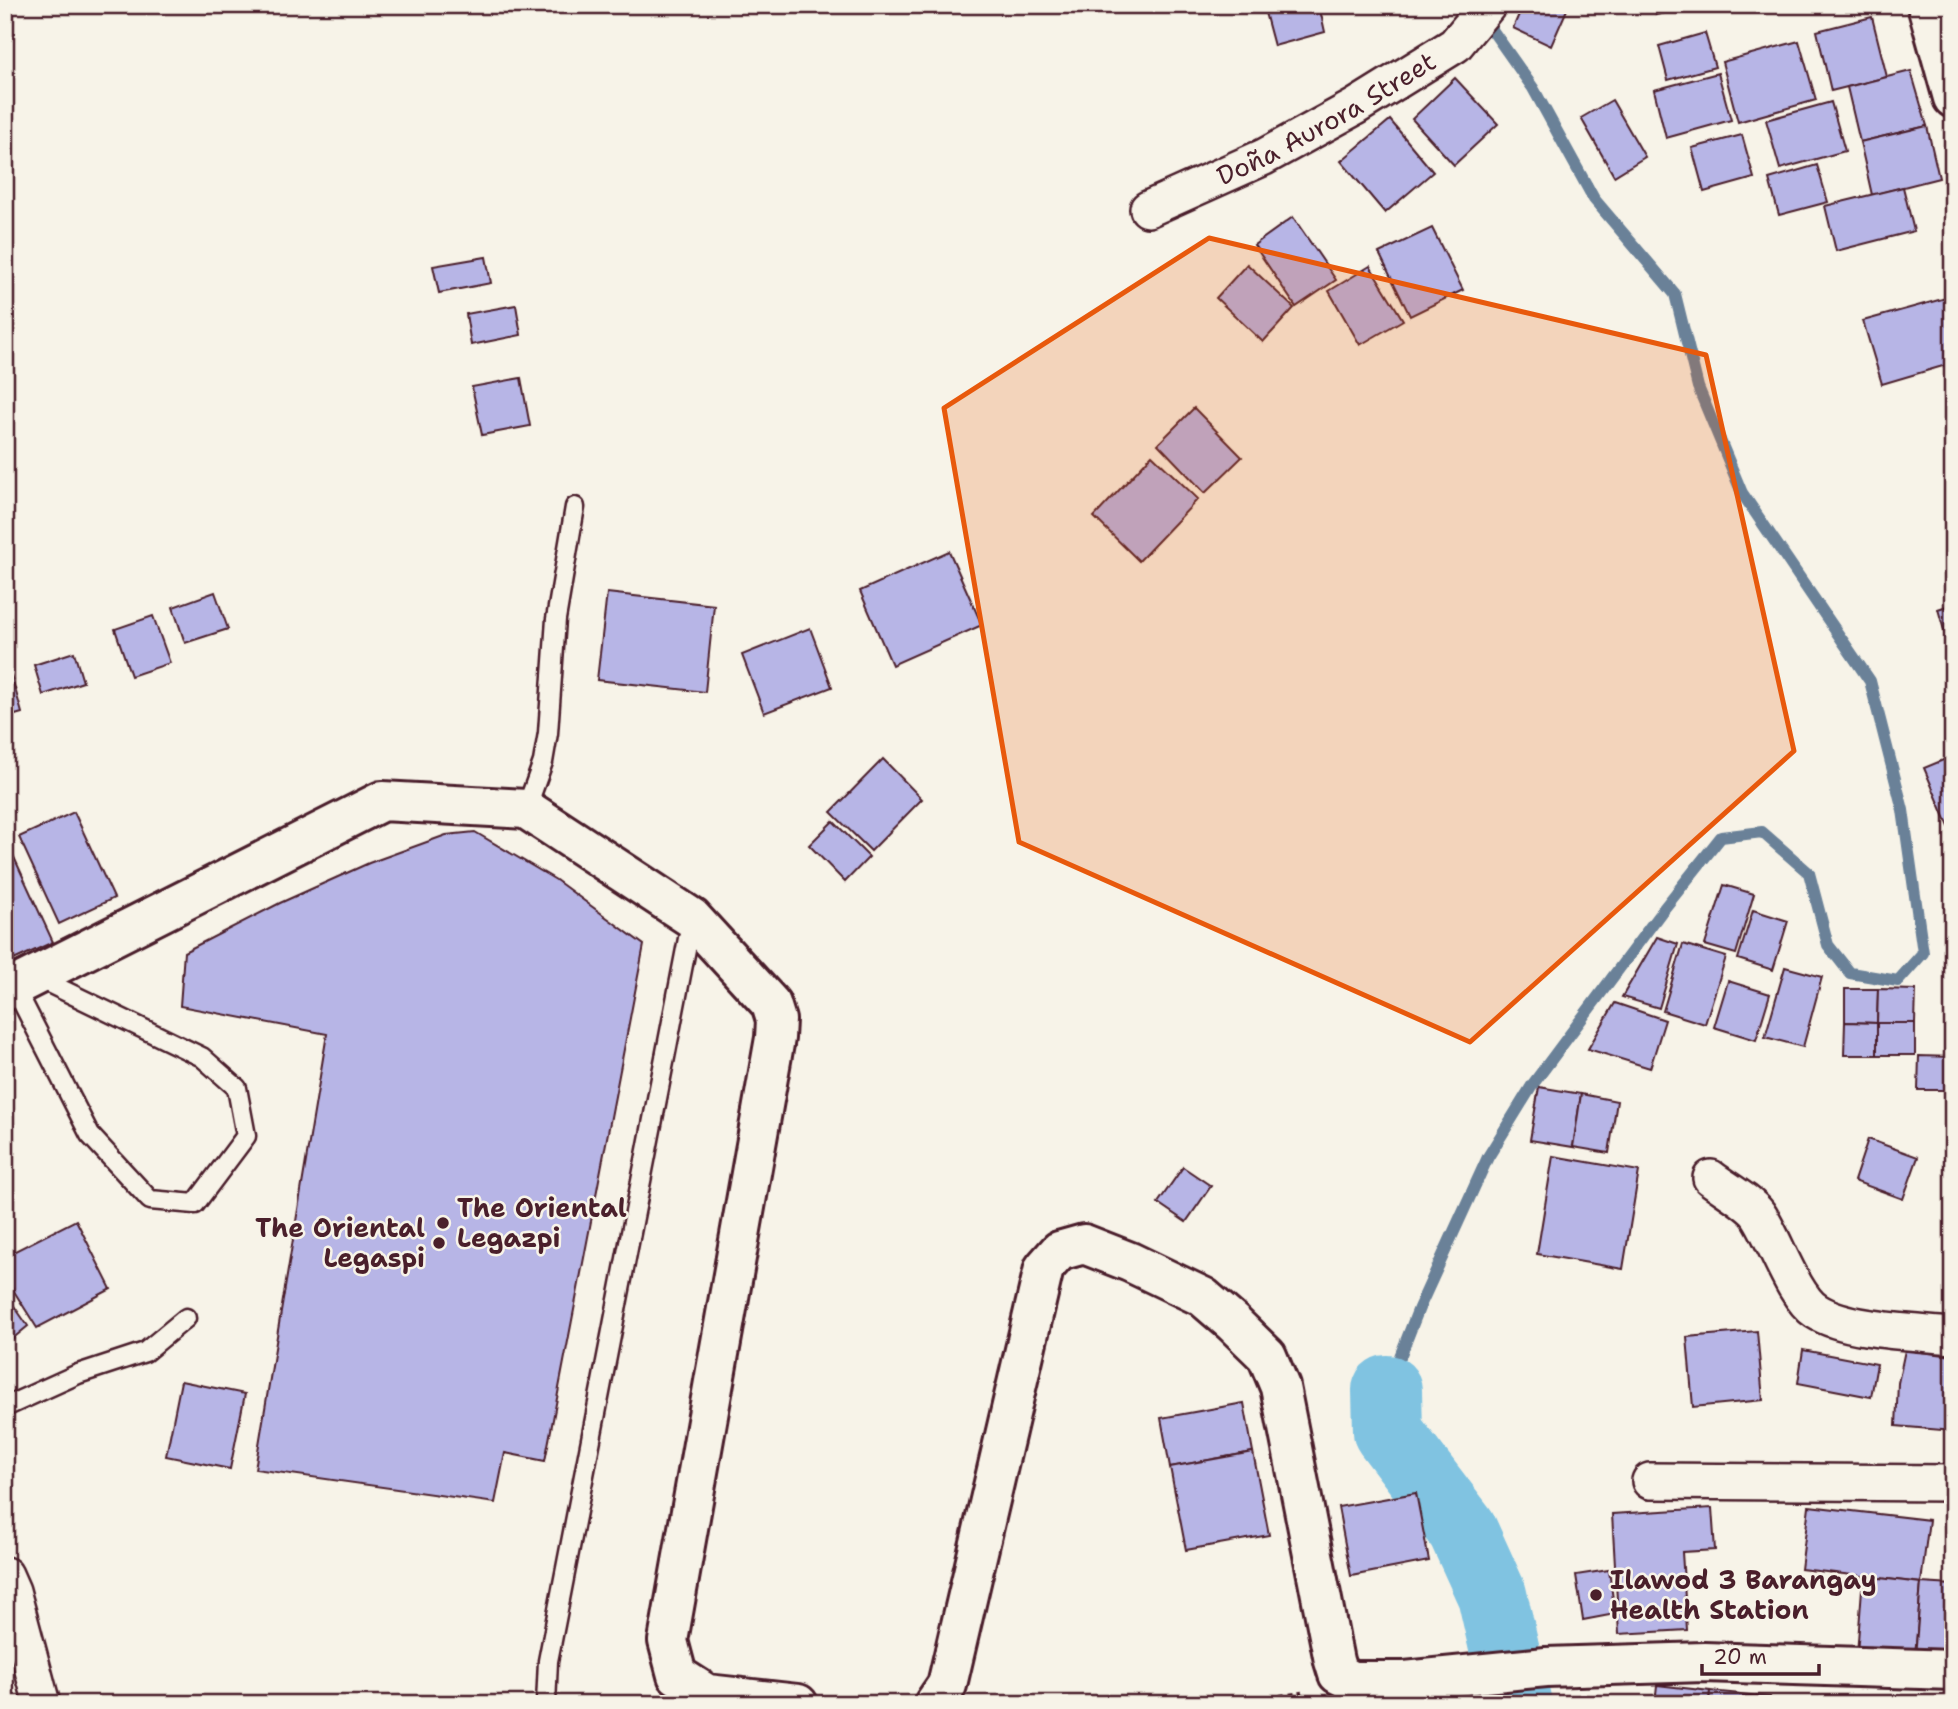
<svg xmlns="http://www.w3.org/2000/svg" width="1958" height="1709" font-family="'Shantell Sans',sans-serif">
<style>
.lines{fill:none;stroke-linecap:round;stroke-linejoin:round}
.stream{stroke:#6a8198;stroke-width:12}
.river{stroke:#80c3e1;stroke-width:70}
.building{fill:#b7b5e6;stroke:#4a1f2b;stroke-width:2}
.service-casing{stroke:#4a1f2b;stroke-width:23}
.minor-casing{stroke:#4a1f2b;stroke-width:40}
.tertiary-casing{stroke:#4a1f2b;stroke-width:44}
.path{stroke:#4a1f2b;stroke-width:4.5;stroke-dasharray:5 5;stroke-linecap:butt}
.service{stroke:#f7f3e8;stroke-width:18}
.minor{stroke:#f7f3e8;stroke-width:35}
.tertiary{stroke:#f7f3e8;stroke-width:38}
.marked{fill:#e8590c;fill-opacity:0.2;stroke:#e8590c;stroke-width:5;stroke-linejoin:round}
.poi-dot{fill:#4a1f2b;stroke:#f7f3e8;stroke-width:2.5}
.labels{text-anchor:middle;stroke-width:5;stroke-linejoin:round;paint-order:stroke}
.street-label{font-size:26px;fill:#4a1f2b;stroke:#f7f3e8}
.poi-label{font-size:26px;font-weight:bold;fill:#4a1f2b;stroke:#f7f3e8;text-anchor:start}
</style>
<rect width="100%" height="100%" fill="#f7f3e8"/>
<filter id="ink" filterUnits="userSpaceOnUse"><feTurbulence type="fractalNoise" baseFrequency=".0143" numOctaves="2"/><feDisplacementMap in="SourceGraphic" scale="14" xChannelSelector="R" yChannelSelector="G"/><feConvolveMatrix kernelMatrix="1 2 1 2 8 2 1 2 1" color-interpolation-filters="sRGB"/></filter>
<g filter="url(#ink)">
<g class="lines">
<path class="stream" d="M 1387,1390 L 1419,1308 L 1488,1157 L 1533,1084 L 1662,911 L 1721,837 L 1762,832 L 1809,873 L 1828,945 L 1850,973 L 1898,981 L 1923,953 L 1903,810 L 1870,681 L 1742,493 L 1698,387 L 1675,294 L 1594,199 L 1533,88 L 1483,17"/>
<path class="river" d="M 1387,1390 L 1388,1432 L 1462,1529 L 1492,1595 L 1517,1704"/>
</g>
<g class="building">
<path d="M 1263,5 L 1319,5 L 1325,32 L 1274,46 Z"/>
<path d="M 1523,5 L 1569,5 L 1551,46 L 1513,28 Z"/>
<path d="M 1654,5 L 1700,5 L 1656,15 Z"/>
<path d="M 1872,17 L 1887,77 L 1831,91 L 1817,31 Z"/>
<path d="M 1705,33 L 1715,67 L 1668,80 L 1659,46 Z"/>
<path d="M 1799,41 L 1816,100 L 1738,122 L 1722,62 Z"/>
<path d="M 1911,71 L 1927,126 L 1860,142 L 1847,87 Z"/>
<path d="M 1718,73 L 1731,120 L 1666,138 L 1654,90 Z"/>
<path d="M 1455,78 L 1498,124 L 1454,165 L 1412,119 Z"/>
<path d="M 1612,100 L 1645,157 L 1614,176 L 1581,118 Z"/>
<path d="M 1831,102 L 1845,151 L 1780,169 L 1766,120 Z"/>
<path d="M 1390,120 L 1433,172 L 1385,213 L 1341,161 Z"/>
<path d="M 1927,126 L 1939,178 L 1872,195 L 1860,142 Z"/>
<path d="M 1742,135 L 1754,178 L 1704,192 L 1692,148 Z"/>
<path d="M 1817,165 L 1828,202 L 1779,215 L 1769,179 Z"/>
<path d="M 1903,187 L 1914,231 L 1836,251 L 1825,206 Z"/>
<path d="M 1293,217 L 1336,280 L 1296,307 L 1254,245 Z"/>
<path d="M 1432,228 L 1463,290 L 1410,316 L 1379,253 Z"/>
<path d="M 486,257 L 491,283 L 439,293 L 433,266 Z"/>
<path d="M 1247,264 L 1294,308 L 1263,342 L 1216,298 Z"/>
<path d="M 1370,266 L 1403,320 L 1360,345 L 1329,291 Z"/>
<path d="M 1953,296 L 1953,363 L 1882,384 L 1863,321 Z"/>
<path d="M 516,305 L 521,335 L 471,345 L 466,314 Z"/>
<path d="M 521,378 L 530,426 L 482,435 L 472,387 Z"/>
<path d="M 1194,408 L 1242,457 L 1205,493 L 1158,444 Z"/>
<path d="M 1152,455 L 1198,499 L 1139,561 L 1094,517 Z"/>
<path d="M 949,551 L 982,625 L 892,665 L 860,591 Z"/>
<path d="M 215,592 L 228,629 L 185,643 L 173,607 Z"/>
<path d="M 607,593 L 714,605 L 705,692 L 597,680 Z"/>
<path d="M 1953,604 L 1953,647 L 1949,648 L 1938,609 Z"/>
<path d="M 153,616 L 170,663 L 131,676 L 115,629 Z"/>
<path d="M 810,628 L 832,687 L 764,713 L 742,655 Z"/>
<path d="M 1953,647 L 1953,680 L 1944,650 Z"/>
<path d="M 74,652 L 83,682 L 43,695 L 34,665 Z"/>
<path d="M 8,664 L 22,713 L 5,718 L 5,665 Z"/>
<path d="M 1953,756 L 1953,836 L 1924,768 Z"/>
<path d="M 883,759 L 922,799 L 871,851 L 831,812 Z"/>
<path d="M 74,812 L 114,898 L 59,924 L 19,837 Z"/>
<path d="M 833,821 L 869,857 L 845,882 L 809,845 Z"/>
<path d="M 475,832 L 556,880 L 644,945 L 545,1461 L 505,1453 L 495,1503 L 255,1469 L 327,1034 L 180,1006 L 184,952 L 280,903 L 369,863 L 446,835 Z"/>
<path d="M 7,842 L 53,942 L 5,964 L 5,843 Z"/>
<path d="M 1724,885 L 1754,894 L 1736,954 L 1705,945 Z"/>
<path d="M 1753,910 L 1788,921 L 1773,970 L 1738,959 Z"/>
<path d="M 1657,937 L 1678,944 L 1659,1008 L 1622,997 Z"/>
<path d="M 1683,944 L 1726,957 L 1705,1024 L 1663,1011 Z"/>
<path d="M 1785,967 L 1822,977 L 1803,1047 L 1765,1037 Z"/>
<path d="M 1728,981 L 1770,994 L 1756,1040 L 1714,1027 Z"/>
<path d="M 1845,989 L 1878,989 L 1877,1023 L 1845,1022 Z"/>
<path d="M 1878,989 L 1916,990 L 1915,1023 L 1877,1023 Z"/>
<path d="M 1615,1003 L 1665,1020 L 1650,1068 L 1588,1049 Z"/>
<path d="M 1845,1022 L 1877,1023 L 1877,1055 L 1844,1055 Z"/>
<rect x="1877" y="1023" width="38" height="32"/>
<path d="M 1919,1056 L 1953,1057 L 1953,1090 L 1918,1090 Z"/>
<path d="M 1539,1087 L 1581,1094 L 1573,1147 L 1530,1140 Z"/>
<path d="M 1581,1094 L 1617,1101 L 1609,1153 L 1573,1147 Z"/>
<path d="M 1868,1139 L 1918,1157 L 1903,1199 L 1854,1181 Z"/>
<path d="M 1553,1156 L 1639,1171 L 1623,1269 L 1537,1254 Z"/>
<path d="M 1183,1167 L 1211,1186 L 1186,1222 L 1158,1203 Z"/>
<path d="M 76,1220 L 111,1289 L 37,1328 L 5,1277 L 5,1256 Z"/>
<path d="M 5,1293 L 28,1326 L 5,1345 Z"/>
<path d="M 1757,1331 L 1763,1400 L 1693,1407 L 1687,1337 Z"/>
<path d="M 1803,1350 L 1877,1364 L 1871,1397 L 1798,1383 Z"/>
<path d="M 1905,1350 L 1953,1356 L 1953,1431 L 1896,1426 L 1898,1383 Z"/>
<path d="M 181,1381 L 245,1394 L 230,1469 L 166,1456 Z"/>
<path d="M 1244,1403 L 1253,1452 L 1170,1467 L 1161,1418 Z"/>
<path d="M 1253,1452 L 1269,1535 L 1186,1550 L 1170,1467 Z"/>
<path d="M 1416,1493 L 1429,1561 L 1351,1576 L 1338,1507 Z"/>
<path d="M 1809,1506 L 1929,1520 L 1921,1583 L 1801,1569 Z"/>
<path d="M 1712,1508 L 1715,1550 L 1682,1552 L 1687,1630 L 1619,1634 L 1612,1514 Z"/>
<path d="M 1609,1570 L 1615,1614 L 1583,1620 L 1576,1575 Z"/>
<path d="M 1863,1576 L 1921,1583 L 1915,1657 L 1857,1654 Z"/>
<path d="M 1921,1583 L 1953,1585 L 1953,1659 L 1915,1657 Z"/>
<path d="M 1657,1685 L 1710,1691 L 1709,1704 L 1655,1704 Z"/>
<path d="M 1710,1691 L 1770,1697 L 1769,1704 L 1709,1704 Z"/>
</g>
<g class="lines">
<defs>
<g id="service">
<path d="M 526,809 L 543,762 L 548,733 L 556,619 L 575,507"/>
<path d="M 14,986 L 90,1135 L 150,1200 L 195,1204 L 246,1136 L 237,1088 L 202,1057 L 36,977"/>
<path d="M 5,1407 L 78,1374 L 145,1352 L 186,1318"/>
<path d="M 546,1704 L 548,1661 L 692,918"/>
</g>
<g id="minor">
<path id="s1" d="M 1148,209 L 1264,157 L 1355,107 L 1455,45 L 1488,5"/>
<path d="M 1711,1178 C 1724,1188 1749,1202 1758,1214 C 1774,1237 1793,1296 1816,1311 C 1847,1331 1915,1332 1953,1336"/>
<path d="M 1650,1481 L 1953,1483"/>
<path d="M 5,1575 L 12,1591 L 42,1704"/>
</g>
<g id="tertiary">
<path d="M 1927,5 L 1953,98"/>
<path d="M 5,991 L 382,801 L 526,809 L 692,918 L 771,1004 L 776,1020 L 775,1038 L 668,1641 L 677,1675 L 707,1694 L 798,1704"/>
<path d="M 934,1704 L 947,1685 L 1044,1268 L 1059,1251 L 1084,1244 L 1130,1262 L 1203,1297 L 1232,1322 L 1267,1356 L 1280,1387 L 1334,1661 L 1338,1674 L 1352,1681 L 1405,1681 L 1546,1667 L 1704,1662 L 1953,1670"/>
</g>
</defs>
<use href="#service" class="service-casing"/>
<use href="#minor" class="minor-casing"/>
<use href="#tertiary" class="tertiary-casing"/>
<path class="path" d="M 980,1704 L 1260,1699 L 1303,1693"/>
<use href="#service" class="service"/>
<use href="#minor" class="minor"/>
<use href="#tertiary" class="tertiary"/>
</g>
</g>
<path class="marked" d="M 1209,238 L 1706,355 L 1794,751 L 1470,1042 L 1019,842 L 944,408 Z"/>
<g class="poi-dot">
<circle cx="443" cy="1223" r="7"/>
<circle cx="439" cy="1243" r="7"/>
<circle cx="1596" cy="1595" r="7"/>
</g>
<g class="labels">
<g class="street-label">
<text dy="9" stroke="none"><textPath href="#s1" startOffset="200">Doña Aurora Street</textPath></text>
</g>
<g class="poi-label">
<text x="457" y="1217">The Oriental<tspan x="457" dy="30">Legazpi</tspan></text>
<text x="425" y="1237" text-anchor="end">The Oriental<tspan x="425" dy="30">Legaspi</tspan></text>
<text x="1610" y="1589">Ilawod 3 Barangay<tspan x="1610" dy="30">Health Station</tspan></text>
</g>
</g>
<rect width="1958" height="1709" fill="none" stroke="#f7f3e8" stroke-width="28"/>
<rect x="14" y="14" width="1930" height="1681" fill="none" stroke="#4a1f2b" stroke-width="2.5" filter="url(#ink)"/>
<path d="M1702 1664v10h117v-10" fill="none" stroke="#4a1f2b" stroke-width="3.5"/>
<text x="1713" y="1664" font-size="21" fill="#4a1f2b" stroke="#f7f3e8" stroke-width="5" paint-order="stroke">20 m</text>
</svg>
